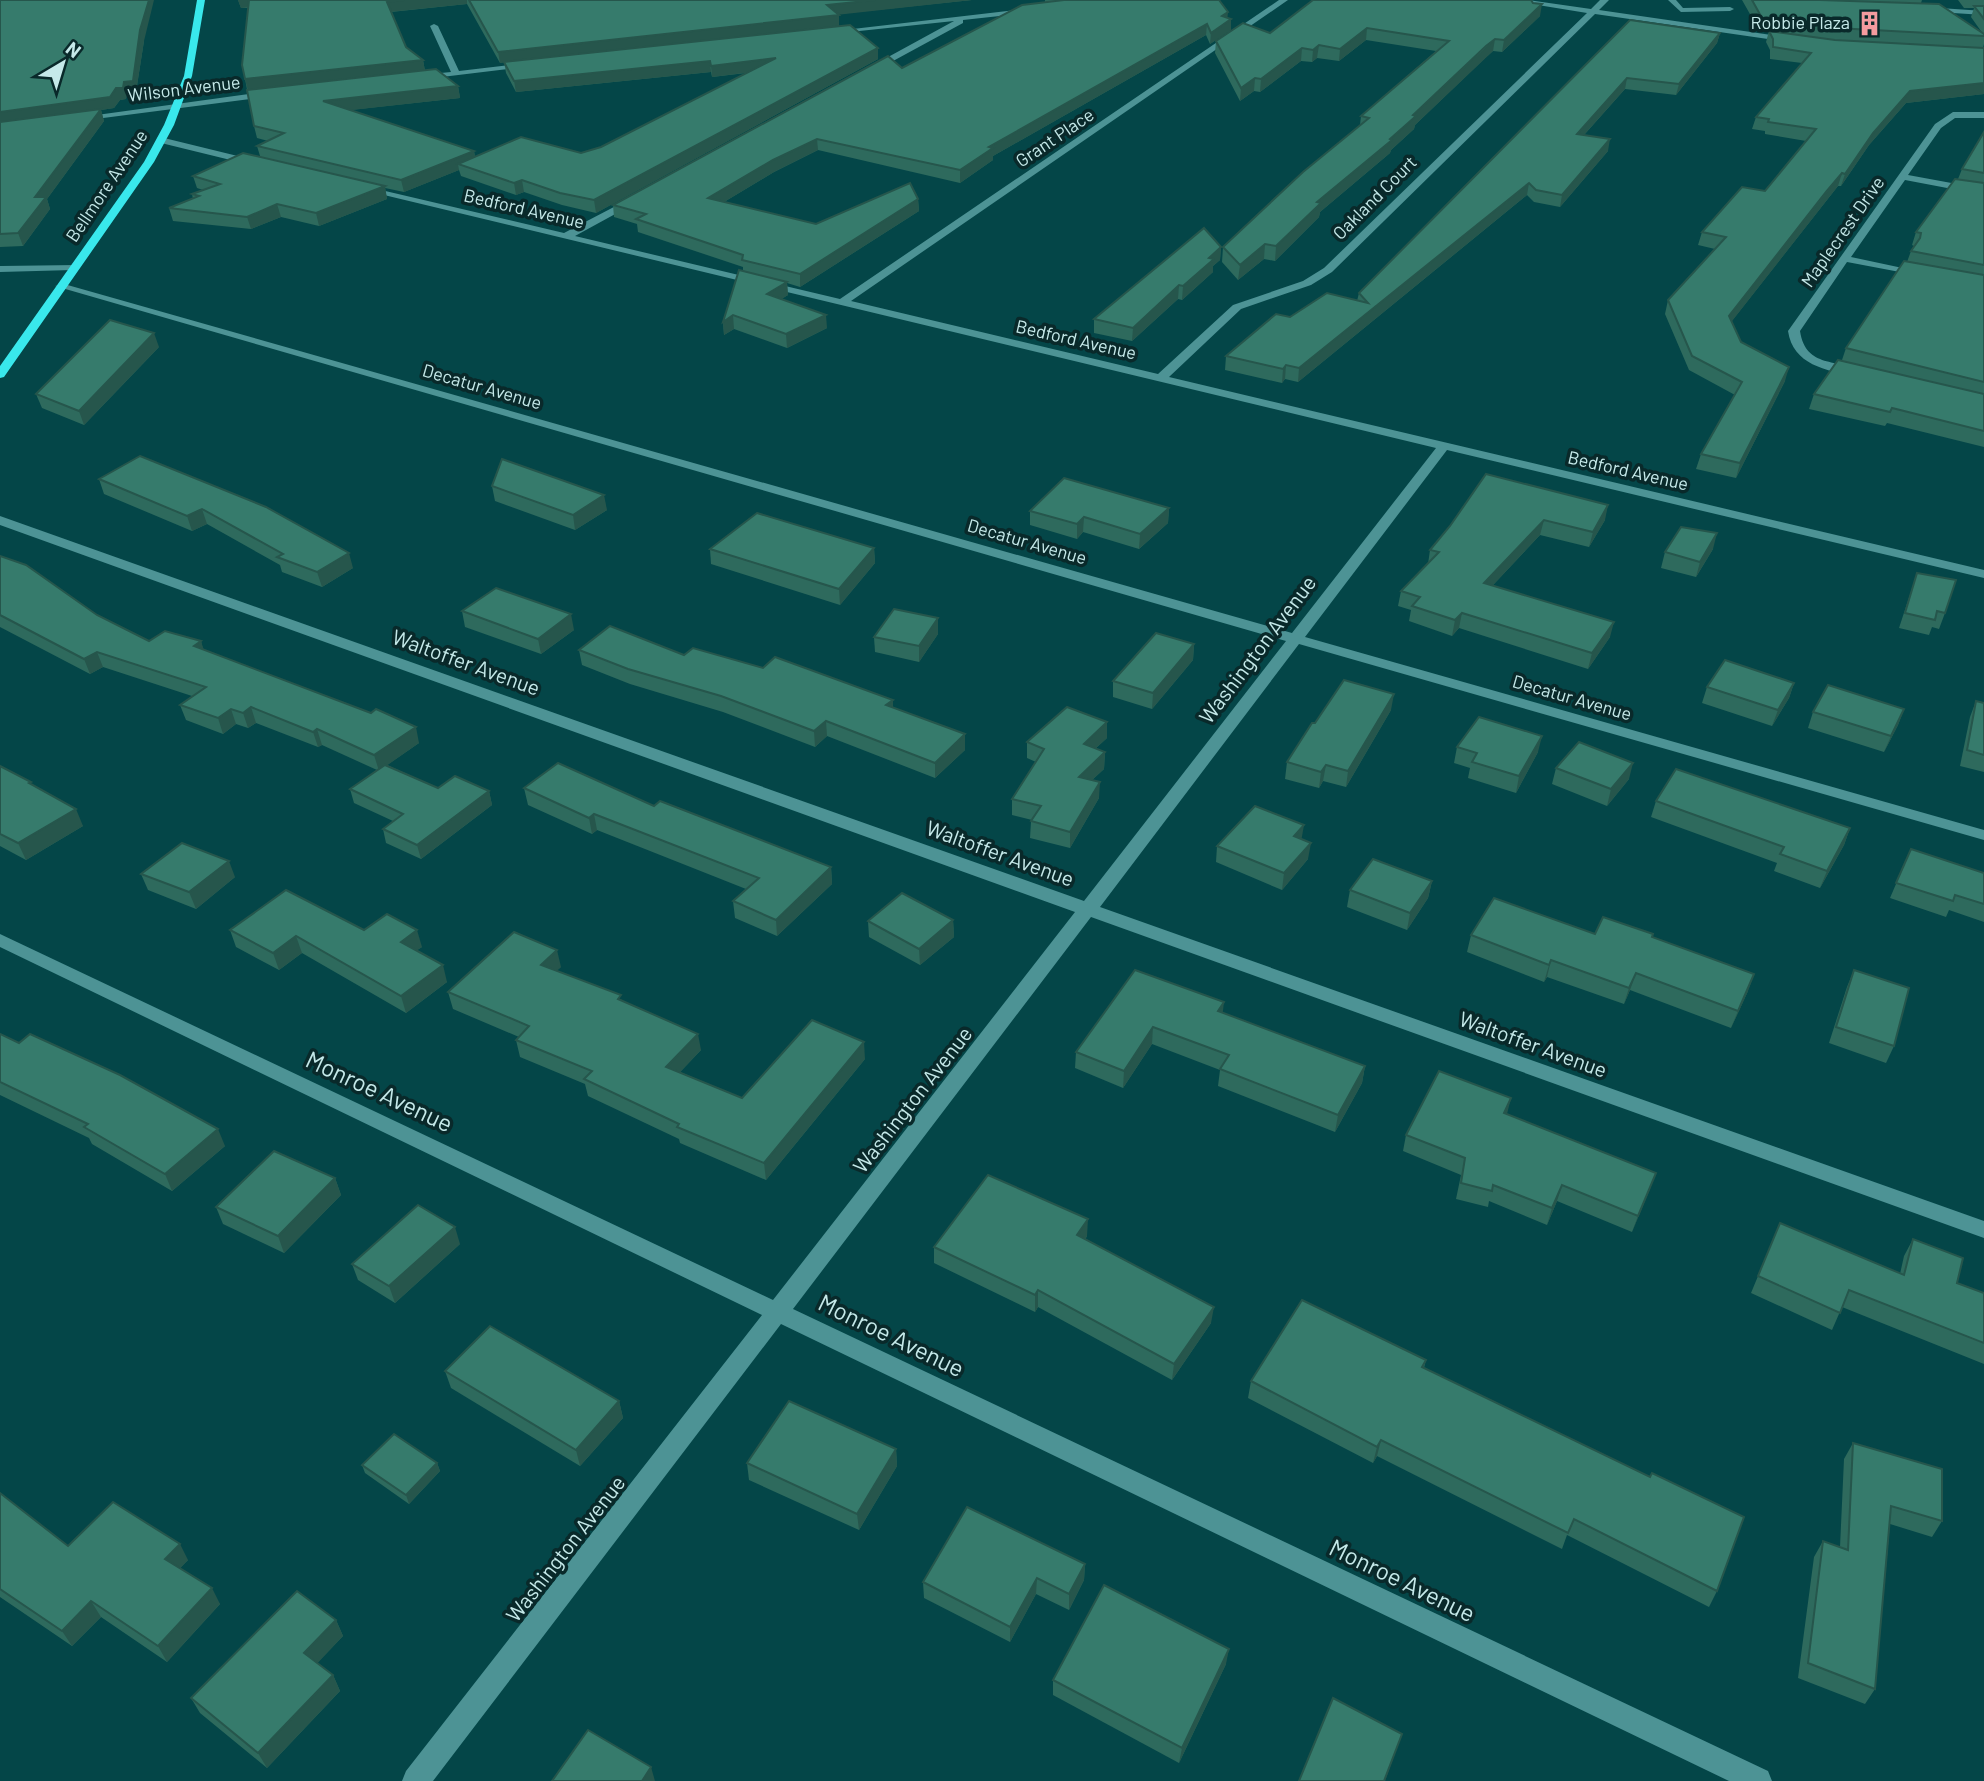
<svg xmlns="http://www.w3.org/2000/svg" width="1984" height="1781" font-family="Barlow,sans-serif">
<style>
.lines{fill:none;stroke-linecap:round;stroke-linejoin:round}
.minor{fill:#4d9395;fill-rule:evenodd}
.major{fill:#39e8ec;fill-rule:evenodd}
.wall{fill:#2e6a5d;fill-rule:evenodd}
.shaded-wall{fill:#26564c}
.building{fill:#367b6c;stroke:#26564c;stroke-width:2}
.labels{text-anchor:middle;stroke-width:7;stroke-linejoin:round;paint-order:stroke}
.far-poi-label{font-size:18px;fill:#c5e9e9;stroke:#09292a;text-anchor:end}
.far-street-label{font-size:18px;fill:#c5e9e9;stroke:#09292a}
.street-label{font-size:21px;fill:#c5e9e9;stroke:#09292a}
.near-street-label{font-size:24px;fill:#c5e9e9;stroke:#09292a}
</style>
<rect width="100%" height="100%" fill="#044648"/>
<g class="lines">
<g class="minor">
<path d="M 1279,0 L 1288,0 L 851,301 L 1158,374 L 1233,305 L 1303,281 L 1324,268 L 1587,13 L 1508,0 L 1528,0 L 1591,9 L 1600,0 L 1609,0 L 1599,10 L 1792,38 L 1789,42 L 1595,14 L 1332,272 L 1311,285 L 1241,309 L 1169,377 L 1984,570 L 1984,578 L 1447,450 L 1305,637 L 1984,830 L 1984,840 L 1299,644 L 1100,907 L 1984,1221 L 1984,1238 L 1091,917 L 793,1309 L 1768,1771 L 1772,1781 L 1729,1781 L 781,1324 L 433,1781 L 402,1781 L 406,1771 L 762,1315 L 0,947 L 0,934 L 773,1300 L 1075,912 L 0,525 L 0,516 L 1084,901 L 1286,641 L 55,286 L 64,284 L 1292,633 L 1436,448 L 359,189 L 364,186 L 564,233 L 635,196 L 640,199 L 639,201 L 575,236 L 840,299 Z"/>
<path d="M 1668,0 L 1676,0 L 1683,8 L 1730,7 L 1734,9 L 1730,11 L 1681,12 Z"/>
<path d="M 1925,7 L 1984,11 L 1984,15 L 1922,11 Z"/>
<path d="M 1033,8 L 1036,12 L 963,20 L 963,23 L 871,73 L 868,68 L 954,21 L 831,34 L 827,32 Z"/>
<path d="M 434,24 L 438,26 L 459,71 L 528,63 L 532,66 L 417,80 L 420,75 L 451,72 L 430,26 Z"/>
<path d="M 271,91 L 275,94 L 274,96 L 80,121 L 75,118 Z"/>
<path d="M 1953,112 L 1984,112 L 1984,118 L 1955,118 L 1941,128 L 1908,175 L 1984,189 L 1984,195 L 1905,180 L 1851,257 L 1926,273 L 1921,276 L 1847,262 L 1800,331 C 1806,370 1839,357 1861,373 L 1855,377 C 1826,370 1793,365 1788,331 L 1935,124 Z"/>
<path d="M 160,137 L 258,161 L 260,163 L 255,166 L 157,142 L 157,138 Z"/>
<path d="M 77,265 L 78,267 L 73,270 L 0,272 L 0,266 Z"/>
</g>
<path class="major" d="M 197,0 L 205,0 L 192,76 L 174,125 L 154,162 L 4,377 L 0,378 L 0,366 L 144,162 L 164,125 L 184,76 Z"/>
</g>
<g class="wall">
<path d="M 0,0 L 144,41 L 136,92 L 127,93 L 126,99 L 120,100 L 114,108 L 101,110 L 104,121 L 47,199 L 50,209 L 23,246 L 0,247 Z"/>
<path d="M 238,0 L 972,0 L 838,14 L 839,26 L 878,59 L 596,213 L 562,205 L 524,192 L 516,195 L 461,176 L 459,170 L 404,192 L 385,188 L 387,199 L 319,226 L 281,217 L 251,229 L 173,221 L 169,208 L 193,199 L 192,194 L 203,190 L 197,188 L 193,176 L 260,156 L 257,146 L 268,141 L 257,138 L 254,126 L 245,79 L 248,8 L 241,8 ZM 467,4 L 500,63 L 504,62 L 506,73 L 516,92 L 711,72 L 712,77 L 746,73 L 601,147 L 581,153 L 475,157 L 474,151 L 350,110 L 460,98 L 458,86 L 425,71 L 423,60 L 406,47 L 391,12 Z"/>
<path d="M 1045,0 L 1219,0 L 1227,18 L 1231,30 L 1210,44 L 1206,35 L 993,156 L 993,160 L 960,183 L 818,150 L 774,172 L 724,202 L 816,224 L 918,199 L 919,211 L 800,287 L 787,283 L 788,295 L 781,299 L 827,328 L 787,348 L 734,329 L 724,335 L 723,322 L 743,271 L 743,267 L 638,232 L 637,224 L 614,217 L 613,205 L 902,68 L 1045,2 Z"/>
<path d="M 1742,0 L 1922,0 L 1921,3 L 1983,34 L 1971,17 L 1974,8 L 1964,8 L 1958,0 L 1984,0 L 1984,44 L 1983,48 L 1984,48 L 1984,94 L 1906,103 L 1869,145 L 1841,186 L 1838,186 L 1823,205 L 1731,322 L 1741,342 L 1785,381 L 1736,478 L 1696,469 L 1701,454 L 1735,395 L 1689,370 L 1665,314 L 1668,300 L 1715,249 L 1698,245 L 1702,232 L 1765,191 L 1806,141 L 1765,134 L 1765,131 L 1752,129 L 1756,117 L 1802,63 L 1770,59 L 1770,50 L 1766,42 L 1769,31 L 1759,30 Z"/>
<path d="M 1540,16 L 1502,52 L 1493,51 L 1484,59 L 1415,125 L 1414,129 L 1391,150 L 1390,153 L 1320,212 L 1319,217 L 1275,261 L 1264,259 L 1238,280 L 1222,262 L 1223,247 L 1360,125 L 1361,116 L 1436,51 L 1366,40 L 1339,61 L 1317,58 L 1312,62 L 1301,61 L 1260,92 L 1254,91 L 1240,101 L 1215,53 L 1216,41 L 1270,33 Z"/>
<path d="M 1630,20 L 1720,33 L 1717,43 L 1676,95 L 1625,89 L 1584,135 L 1608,151 L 1560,207 L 1534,202 L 1527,195 L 1298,382 L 1285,379 L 1282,383 L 1225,370 L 1226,356 L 1357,301 L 1359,293 Z"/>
<path d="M 1984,132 L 1984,447 L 1887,423 L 1885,426 L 1809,409 L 1814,394 L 1842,360 L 1846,348 L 1907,262 L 1911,251 L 1914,246 L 1912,245 L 1916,232 L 1958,179 L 1962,169 Z"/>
<path d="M 1221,247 L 1220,260 L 1213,266 L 1213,272 L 1182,300 L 1178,299 L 1132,341 L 1094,333 L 1094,319 Z"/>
<path d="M 159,347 L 84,425 L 42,408 L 36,394 Z"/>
<path d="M 140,456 L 353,568 L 322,587 L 282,572 L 280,565 L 207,524 L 192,531 L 104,494 L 99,479 Z"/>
<path d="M 1486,474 L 1605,520 L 1589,547 L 1540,535 L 1493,585 L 1610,637 L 1588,669 L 1459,628 L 1452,636 L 1409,621 L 1411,610 L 1398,606 L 1401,591 L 1428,564 L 1430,550 L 1450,526 Z"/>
<path d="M 492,486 L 607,510 L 575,530 L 495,501 Z"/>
<path d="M 1169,508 L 1168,523 L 1139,549 L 1083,532 L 1077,539 L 1030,525 L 1030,511 Z"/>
<path d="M 874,548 L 875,563 L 840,605 L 711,564 L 710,549 Z"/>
<path d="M 1713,549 L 1696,577 L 1661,568 L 1665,552 Z"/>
<path d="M 0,556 L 97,615 L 149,641 L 201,641 L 203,650 L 419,743 L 387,765 L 438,788 L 489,791 L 492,805 L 421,859 L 386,843 L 383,829 L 393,821 L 354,803 L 350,789 L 377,770 L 322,745 L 318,747 L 256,723 L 248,728 L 236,724 L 223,734 L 186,720 L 180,705 L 192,696 L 103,667 L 90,674 L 0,627 Z"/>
<path d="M 1917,573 L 1945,613 L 1939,629 L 1932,627 L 1929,635 L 1899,628 Z"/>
<path d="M 462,611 L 574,630 L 541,654 L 465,627 Z"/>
<path d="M 938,618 L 938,634 L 919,662 L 875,652 L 874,637 Z"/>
<path d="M 1194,644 L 1193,660 L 1152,709 L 1113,697 L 1113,681 Z"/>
<path d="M 579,650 L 684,655 L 763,668 L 893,700 L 893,708 L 965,734 L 965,750 L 935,778 L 827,736 L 815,747 L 723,712 L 630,684 L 582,665 Z"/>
<path d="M 1794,683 L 1789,698 L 1772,726 L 1702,703 L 1707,687 Z"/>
<path d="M 1976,701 L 1984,703 L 1984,772 L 1960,766 L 1970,717 Z"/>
<path d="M 1904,709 L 1898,725 L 1884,752 L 1808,728 L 1813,712 Z"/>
<path d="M 1391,710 L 1346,787 L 1323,781 L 1319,788 L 1285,779 L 1287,762 L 1315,723 Z"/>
<path d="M 1107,738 L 1095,749 L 1105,752 L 1104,769 L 1092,780 L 1099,798 L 1070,848 L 1030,838 L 1031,821 L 1032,820 L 1012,815 L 1012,799 L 1036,762 L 1027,758 L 1027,742 Z"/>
<path d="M 1457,747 L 1538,752 L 1516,793 L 1468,778 L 1470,768 L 1454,763 Z"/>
<path d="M 0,766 L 33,785 L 83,826 L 26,860 L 0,846 Z"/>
<path d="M 1556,768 L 1629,779 L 1607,806 L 1552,784 Z"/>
<path d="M 524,788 L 654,806 L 831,867 L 832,884 L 777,936 L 735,918 L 733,901 L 746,889 L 597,830 L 592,834 L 528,805 Z"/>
<path d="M 1656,801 L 1850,828 L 1844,845 L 1820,888 L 1774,871 L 1777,863 L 1651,817 Z"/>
<path d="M 1302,839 L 1308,859 L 1282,890 L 1216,862 L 1217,846 Z"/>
<path d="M 1911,849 L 1984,873 L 1984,922 L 1949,910 L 1946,917 L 1890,898 Z"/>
<path d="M 141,874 L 235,877 L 196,909 L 148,890 Z"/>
<path d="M 1432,881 L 1428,898 L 1407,930 L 1347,907 L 1350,890 Z"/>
<path d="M 953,920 L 954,937 L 920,965 L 869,937 L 868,921 Z"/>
<path d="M 230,930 L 364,930 L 422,947 L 417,950 L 447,982 L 406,1013 L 302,953 L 279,970 L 236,947 Z"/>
<path d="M 1595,934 L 1652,937 L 1748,991 L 1731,1028 L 1630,990 L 1624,1004 L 1547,977 L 1544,982 L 1467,952 L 1471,935 Z"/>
<path d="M 561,967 L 556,971 L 622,1000 L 701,1050 L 680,1072 L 742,1098 L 865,1059 L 766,1180 L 680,1143 L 679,1139 L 588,1096 L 585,1084 L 520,1057 L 516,1040 L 519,1037 L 453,1009 L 448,992 Z"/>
<path d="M 1135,970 L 1223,1013 L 1365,1066 L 1362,1083 L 1335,1132 L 1218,1086 L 1220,1070 L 1152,1044 L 1123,1088 L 1075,1068 L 1076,1052 Z"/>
<path d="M 1854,970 L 1894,1046 L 1886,1063 L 1829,1043 L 1847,987 Z"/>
<path d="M 0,1034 L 225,1146 L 172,1191 L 92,1144 L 89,1138 L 0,1095 Z"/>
<path d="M 1507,1114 L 1656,1173 L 1632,1232 L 1557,1201 L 1547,1225 L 1489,1201 L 1488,1207 L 1456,1199 L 1461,1175 L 1403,1151 L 1406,1135 Z"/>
<path d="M 335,1178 L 341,1195 L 284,1253 L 223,1224 L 216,1207 Z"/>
<path d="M 1780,1223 L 1900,1274 L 1904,1256 L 1913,1239 L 1957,1283 L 1984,1293 L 1984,1364 L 1842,1307 L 1832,1330 L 1751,1293 Z"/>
<path d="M 1087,1236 L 1085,1240 L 1211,1323 L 1172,1380 L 1038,1307 L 1035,1312 L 934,1263 L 934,1247 Z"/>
<path d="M 460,1244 L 395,1303 L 358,1280 L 352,1264 Z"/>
<path d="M 1426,1360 L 1424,1368 L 1717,1591 L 1709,1607 L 1567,1535 L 1562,1549 L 1377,1456 L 1373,1463 L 1248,1398 L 1251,1381 Z"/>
<path d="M 445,1371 L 619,1401 L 623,1418 L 580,1466 L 451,1388 Z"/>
<path d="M 1853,1443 L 1942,1521 L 1932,1537 L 1890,1524 L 1875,1689 L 1865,1704 L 1798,1678 L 1814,1557 L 1823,1541 L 1840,1547 L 1844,1459 Z"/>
<path d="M 896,1449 L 897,1466 L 859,1530 L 749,1480 L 747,1463 Z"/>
<path d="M 437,1463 L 440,1471 L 409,1504 L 365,1473 L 362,1465 Z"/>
<path d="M 0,1493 L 68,1546 L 188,1560 L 180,1568 L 220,1604 L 167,1662 L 101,1617 L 72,1646 L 0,1597 Z"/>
<path d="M 1085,1564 L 1084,1580 L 1069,1610 L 1036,1594 L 1010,1642 L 924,1598 L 923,1582 Z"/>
<path d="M 336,1620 L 343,1636 L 317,1663 L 333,1675 L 340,1691 L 267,1768 L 200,1713 L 191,1698 Z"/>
<path d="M 1226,1664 L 1179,1763 L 1053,1695 L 1053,1680 Z"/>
</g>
<g class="shaded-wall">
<path d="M 149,0 L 154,0 L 144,41 L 136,92 L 127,93 L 126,99 L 120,100 L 114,108 L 101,110 L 104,121 L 47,199 L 50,209 L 23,246 L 18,233 L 0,124 L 0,112 L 116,88 L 140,30 Z"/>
<path d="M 238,0 L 250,0 L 252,7 L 241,8 Z"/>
<path d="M 404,0 L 467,0 L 467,4 L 389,12 L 387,2 Z"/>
<path d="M 875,0 L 972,0 L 827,16 L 827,5 Z"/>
<path d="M 1542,4 L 1540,16 L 1502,52 L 1504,40 Z"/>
<path d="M 1228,12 L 1227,22 L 1231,19 L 1231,30 L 1210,44 L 1211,33 L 1222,16 Z"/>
<path d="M 839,15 L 839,26 L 500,63 L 498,52 Z"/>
<path d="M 1207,24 L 1206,35 L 993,156 L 993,160 L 960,183 L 960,170 L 989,147 Z"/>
<path d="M 1367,28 L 1366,40 L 1339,61 L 1340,49 Z"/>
<path d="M 1720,33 L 1717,43 L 1676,95 L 1679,84 Z"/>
<path d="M 1495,39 L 1493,51 L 1415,125 L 1414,129 L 1391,150 L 1390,153 L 1320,212 L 1319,217 L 1275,261 L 1276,246 L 1317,202 L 1390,139 L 1413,115 Z"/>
<path d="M 1319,45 L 1317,58 L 1312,62 L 1313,50 Z"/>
<path d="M 878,48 L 878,59 L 596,213 L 594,200 Z"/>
<path d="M 1302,48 L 1301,61 L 1260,92 L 1261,79 Z"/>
<path d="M 776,58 L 777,69 L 712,77 L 711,66 Z"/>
<path d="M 423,60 L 425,71 L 248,91 L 245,79 Z"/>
<path d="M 710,61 L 711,72 L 516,92 L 514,81 Z"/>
<path d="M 1255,78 L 1254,91 L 1240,101 L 1241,88 Z"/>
<path d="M 1627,78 L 1625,89 L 1575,145 L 1577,134 Z"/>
<path d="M 1984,83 L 1984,94 L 1906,103 L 1869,145 L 1841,186 L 1845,174 L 1873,133 L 1910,91 Z"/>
<path d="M 458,86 L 460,98 L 325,113 L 323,101 Z"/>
<path d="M 817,139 L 818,150 L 774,172 L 709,211 L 708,198 L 773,160 Z"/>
<path d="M 1610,139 L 1608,151 L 1560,207 L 1562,195 Z"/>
<path d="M 474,151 L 476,164 L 458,164 L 459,170 L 404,192 L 401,180 Z"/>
<path d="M 1842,173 L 1838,186 L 1725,330 L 1729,316 Z"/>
<path d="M 522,180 L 524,192 L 516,195 L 514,183 Z"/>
<path d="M 1529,183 L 1527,195 L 1298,382 L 1299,368 Z"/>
<path d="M 385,186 L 387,199 L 319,226 L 316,213 Z"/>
<path d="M 918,199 L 919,211 L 800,287 L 800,274 Z"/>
<path d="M 277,204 L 281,217 L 251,229 L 247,217 Z"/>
<path d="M 1265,244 L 1264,259 L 1238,280 L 1240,265 Z"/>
<path d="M 1221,247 L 1220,260 L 1213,266 L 1213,272 L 1182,300 L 1183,286 L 1209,258 Z"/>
<path d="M 787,282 L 788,295 L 768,308 L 767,294 Z"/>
<path d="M 1179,285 L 1178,299 L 1132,341 L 1133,328 Z"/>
<path d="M 733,315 L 734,329 L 724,335 L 723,322 Z"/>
<path d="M 826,315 L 827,328 L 787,348 L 786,334 Z"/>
<path d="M 154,333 L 159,347 L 84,425 L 79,411 Z"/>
<path d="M 1286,365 L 1285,379 L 1282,383 L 1283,369 Z"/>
<path d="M 1789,367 L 1785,381 L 1736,478 L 1740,463 Z"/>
<path d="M 604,495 L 607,510 L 575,530 L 573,515 Z"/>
<path d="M 1608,505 L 1605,520 L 1589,547 L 1593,532 Z"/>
<path d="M 1169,508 L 1168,523 L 1139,549 L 1140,534 Z"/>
<path d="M 202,509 L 207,524 L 192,531 L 187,516 Z"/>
<path d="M 1084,517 L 1083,532 L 1077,539 L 1077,524 Z"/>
<path d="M 1544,520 L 1540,535 L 1481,598 L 1484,583 Z"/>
<path d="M 1717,533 L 1713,549 L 1696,577 L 1700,562 Z"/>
<path d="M 874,548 L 875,563 L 840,605 L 839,589 Z"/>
<path d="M 349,553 L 353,568 L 322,587 L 317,572 Z"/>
<path d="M 1462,613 L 1459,628 L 1452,636 L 1455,620 Z"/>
<path d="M 571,614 L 574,630 L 541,654 L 538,639 Z"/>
<path d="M 938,618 L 938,634 L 919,662 L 919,646 Z"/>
<path d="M 1614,622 L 1610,637 L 1588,669 L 1592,653 Z"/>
<path d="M 201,641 L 206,657 L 194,646 Z"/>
<path d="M 1194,644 L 1193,660 L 1152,709 L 1153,693 Z"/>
<path d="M 97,652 L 103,667 L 90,674 L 84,659 Z"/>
<path d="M 1794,683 L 1789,698 L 1772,726 L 1778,710 Z"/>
<path d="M 1394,694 L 1391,710 L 1346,787 L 1348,771 Z"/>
<path d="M 893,700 L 893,715 L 886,705 Z"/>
<path d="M 251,707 L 256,723 L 248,728 L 243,713 Z"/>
<path d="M 231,709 L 236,724 L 223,734 L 218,718 Z"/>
<path d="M 1904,709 L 1898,725 L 1884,752 L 1891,736 Z"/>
<path d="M 826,721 L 827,736 L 815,747 L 814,731 Z"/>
<path d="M 1107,722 L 1107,738 L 1083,760 L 1084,744 Z"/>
<path d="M 416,727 L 419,743 L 379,771 L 374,755 Z"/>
<path d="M 317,729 L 322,745 L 318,747 L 313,732 Z"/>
<path d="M 965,734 L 965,750 L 935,778 L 935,763 Z"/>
<path d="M 1542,736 L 1538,752 L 1516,793 L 1519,776 Z"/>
<path d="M 1105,752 L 1104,769 L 1078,793 L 1079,777 Z"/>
<path d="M 1633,763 L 1629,779 L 1607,806 L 1611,789 Z"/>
<path d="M 1326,765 L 1323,781 L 1319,788 L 1321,772 Z"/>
<path d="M 1100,782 L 1099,798 L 1070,848 L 1070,832 Z"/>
<path d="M 489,791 L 492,805 L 421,859 L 417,845 Z"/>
<path d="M 76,809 L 83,826 L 26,860 L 18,843 Z"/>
<path d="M 594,814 L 597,830 L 592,834 L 589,818 Z"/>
<path d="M 1304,825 L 1301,842 L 1294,836 Z"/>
<path d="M 1850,828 L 1844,845 L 1820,888 L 1827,871 Z"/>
<path d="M 1311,843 L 1308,859 L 1282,890 L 1284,873 Z"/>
<path d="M 229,861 L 235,877 L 196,909 L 189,892 Z"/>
<path d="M 831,867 L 832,884 L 777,936 L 776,920 Z"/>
<path d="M 1432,881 L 1428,898 L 1407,930 L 1410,913 Z"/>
<path d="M 953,920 L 954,937 L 920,965 L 919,949 Z"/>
<path d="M 417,930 L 422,947 L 406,958 L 401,942 Z"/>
<path d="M 296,936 L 302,953 L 279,970 L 273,953 Z"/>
<path d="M 557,950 L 561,967 L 545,982 L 541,965 Z"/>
<path d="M 1551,960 L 1547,977 L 1544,982 L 1549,965 Z"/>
<path d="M 443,965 L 447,982 L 406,1013 L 401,996 Z"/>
<path d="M 1636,973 L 1630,990 L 1624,1004 L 1629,988 Z"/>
<path d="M 1754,974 L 1748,991 L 1731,1028 L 1738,1011 Z"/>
<path d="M 1224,1002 L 1222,1019 L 1218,1011 Z"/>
<path d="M 1153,1027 L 1152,1044 L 1123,1088 L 1124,1071 Z"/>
<path d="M 698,1034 L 701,1050 L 669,1084 L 666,1067 Z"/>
<path d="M 864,1042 L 865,1059 L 766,1180 L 764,1163 Z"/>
<path d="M 1365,1066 L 1362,1083 L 1335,1132 L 1338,1115 Z"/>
<path d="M 1511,1098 L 1507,1114 L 1504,1113 Z"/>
<path d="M 218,1129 L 225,1146 L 172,1191 L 165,1174 Z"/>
<path d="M 1656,1173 L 1650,1189 L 1632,1232 L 1638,1216 Z"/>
<path d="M 335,1178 L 341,1195 L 284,1253 L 278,1236 Z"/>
<path d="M 1562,1185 L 1557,1201 L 1547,1225 L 1552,1208 Z"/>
<path d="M 1088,1219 L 1087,1236 L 1076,1252 L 1077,1235 Z"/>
<path d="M 455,1227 L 460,1244 L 395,1303 L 389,1286 Z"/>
<path d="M 1038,1290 L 1038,1307 L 1035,1312 L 1035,1295 Z"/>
<path d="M 1214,1307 L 1211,1323 L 1172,1380 L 1174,1364 Z"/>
<path d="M 619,1401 L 623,1418 L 580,1466 L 576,1450 Z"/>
<path d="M 1381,1440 L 1377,1456 L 1373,1463 L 1377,1447 Z"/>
<path d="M 896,1449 L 897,1466 L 859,1530 L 857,1514 Z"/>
<path d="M 437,1463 L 440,1471 L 409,1504 L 406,1495 Z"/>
<path d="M 180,1544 L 188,1560 L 174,1575 L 165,1559 Z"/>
<path d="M 1085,1564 L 1084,1580 L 1069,1610 L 1069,1594 Z"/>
<path d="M 1037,1578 L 1036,1594 L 1010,1642 L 1010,1627 Z"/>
<path d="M 212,1588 L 220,1604 L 167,1662 L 158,1646 Z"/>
<path d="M 91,1601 L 101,1617 L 72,1646 L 62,1631 Z"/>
<path d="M 336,1620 L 343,1636 L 312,1669 L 304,1653 Z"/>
<path d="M 1229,1649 L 1226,1664 L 1179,1763 L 1182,1748 Z"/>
<path d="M 333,1675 L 340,1691 L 267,1768 L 258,1753 Z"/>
<path d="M 1402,1734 L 1385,1781 L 1384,1781 Z"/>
<path d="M 651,1767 L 655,1781 L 642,1781 Z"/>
</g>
<g class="building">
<path d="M 0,0 L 149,0 L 140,30 L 133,81 L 124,82 L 123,88 L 116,88 L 110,97 L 0,112 Z"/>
<path d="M 249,0 L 404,0 L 387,2 L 406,47 L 423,60 L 245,79 L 242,65 Z"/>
<path d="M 469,0 L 875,0 L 827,5 L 839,15 L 498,52 Z"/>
<path d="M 1064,0 L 1219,0 L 1228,12 L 1222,16 L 1231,19 L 1211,33 L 1207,24 L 989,147 L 993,148 L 960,170 L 817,139 L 773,160 L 708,198 L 816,224 L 910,183 L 918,199 L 800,274 L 742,260 L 743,255 L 636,219 L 646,214 L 613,205 L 888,56 L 902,68 L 1022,5 Z"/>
<path d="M 1313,0 L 1531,0 L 1533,3 L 1542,4 L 1504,40 L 1495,39 L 1486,46 L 1413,115 L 1416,116 L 1390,139 L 1392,140 L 1317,202 L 1321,203 L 1276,246 L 1265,244 L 1240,265 L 1223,247 L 1303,172 L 1369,118 L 1361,116 L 1449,41 L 1367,28 L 1340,49 L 1319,45 L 1313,50 L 1302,48 L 1261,79 L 1255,78 L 1241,88 L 1216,41 L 1243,23 L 1270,33 Z"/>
<path d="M 1752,0 L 1820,0 L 1939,4 L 1984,34 L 1984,36 L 1836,28 L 1762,18 Z"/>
<path d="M 1974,6 L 1984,6 L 1984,19 Z"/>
<path d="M 1630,20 L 1720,33 L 1679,84 L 1627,78 L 1577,134 L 1610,139 L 1562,195 L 1536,190 L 1529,183 L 1299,368 L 1286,365 L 1283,369 L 1226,356 L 1276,314 L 1290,317 L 1327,293 L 1368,303 L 1359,293 Z"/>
<path d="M 850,25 L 878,48 L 594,200 L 560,193 L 522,180 L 514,183 L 458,164 L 521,137 L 581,153 L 601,147 L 776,58 L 711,66 L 710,61 L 514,81 L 504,62 Z"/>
<path d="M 1769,31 L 1835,40 L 1984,48 L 1984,83 L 1910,91 L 1873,133 L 1845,174 L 1842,173 L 1826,192 L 1729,316 L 1741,342 L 1789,367 L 1740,463 L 1701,454 L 1742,382 L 1692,356 L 1668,300 L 1726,237 L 1702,232 L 1742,187 L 1765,191 L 1816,129 L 1768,122 L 1769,119 L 1756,117 L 1811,53 L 1773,47 L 1773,39 Z"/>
<path d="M 436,69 L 458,86 L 323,101 L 474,151 L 401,180 L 257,146 L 284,133 L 254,126 L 247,90 Z"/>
<path d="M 101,109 L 35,197 L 46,197 L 18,233 L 0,234 L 0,122 Z"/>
<path d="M 1984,132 L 1984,173 L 1962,169 Z"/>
<path d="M 243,153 L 385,186 L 316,213 L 277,204 L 247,217 L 169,208 L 199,196 L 192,194 L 220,184 L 193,176 Z"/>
<path d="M 1955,179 L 1984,183 L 1984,265 L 1911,251 L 1920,238 L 1921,233 L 1916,232 Z"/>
<path d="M 1204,228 L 1221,247 L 1209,258 L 1214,259 L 1183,286 L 1179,285 L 1133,328 L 1094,319 Z"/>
<path d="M 1904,261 L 1984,275 L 1984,382 L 1846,348 Z"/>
<path d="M 739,270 L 787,282 L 767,294 L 826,315 L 786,334 L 733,315 L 723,322 Z"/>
<path d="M 110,320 L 154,333 L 79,411 L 36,394 Z"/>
<path d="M 1838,360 L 1984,394 L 1984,431 L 1892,408 L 1890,412 L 1814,394 Z"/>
<path d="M 140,456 L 266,507 L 349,553 L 317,572 L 277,557 L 283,554 L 202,509 L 187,516 L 99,479 Z"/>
<path d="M 502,459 L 604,495 L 573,515 L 492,486 Z"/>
<path d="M 1486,474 L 1608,505 L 1593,532 L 1544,520 L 1484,583 L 1614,622 L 1592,653 L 1462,613 L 1455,620 L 1412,606 L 1420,597 L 1401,591 L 1439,552 L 1430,550 L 1450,526 Z"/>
<path d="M 1064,478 L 1169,508 L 1140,534 L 1084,517 L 1077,524 L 1030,511 Z"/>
<path d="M 757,513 L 874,548 L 839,589 L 710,549 Z"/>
<path d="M 1681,527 L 1717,533 L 1700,562 L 1665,552 Z"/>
<path d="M 0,556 L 26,565 L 97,615 L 149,641 L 165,631 L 201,641 L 194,646 L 371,713 L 376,709 L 416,727 L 374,755 L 317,729 L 313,732 L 251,707 L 243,713 L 231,709 L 218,718 L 180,705 L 206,687 L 97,652 L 84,659 L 0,615 Z"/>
<path d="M 1917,573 L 1956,580 L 1945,613 L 1937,611 L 1935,620 L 1905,613 Z"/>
<path d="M 496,588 L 571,614 L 538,639 L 462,611 Z"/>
<path d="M 894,609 L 938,618 L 919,646 L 874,637 Z"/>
<path d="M 610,626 L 684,655 L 693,648 L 763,668 L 775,657 L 893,700 L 886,705 L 965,734 L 935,763 L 826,721 L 814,731 L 721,696 L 628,669 L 579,650 Z"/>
<path d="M 1156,633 L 1194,644 L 1153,693 L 1113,681 Z"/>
<path d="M 1725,660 L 1794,683 L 1778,710 L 1707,687 Z"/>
<path d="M 1344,680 L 1394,694 L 1348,771 L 1326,765 L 1321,772 L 1287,762 L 1312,723 L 1315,723 Z"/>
<path d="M 1828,685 L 1904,709 L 1891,736 L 1813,712 Z"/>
<path d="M 1976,701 L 1984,703 L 1984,755 L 1967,750 Z"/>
<path d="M 1067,707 L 1107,722 L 1084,744 L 1105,752 L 1079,777 L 1100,782 L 1070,832 L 1031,821 L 1041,806 L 1012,799 L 1044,749 L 1027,742 Z"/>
<path d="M 1479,717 L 1542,736 L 1519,776 L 1472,762 L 1477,753 L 1457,747 Z"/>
<path d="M 1579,742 L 1633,763 L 1611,789 L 1556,768 Z"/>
<path d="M 558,763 L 654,806 L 660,801 L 831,867 L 776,920 L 733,901 L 759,878 L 594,814 L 589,818 L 524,788 Z"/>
<path d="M 385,765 L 438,788 L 455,776 L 489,791 L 417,845 L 383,829 L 403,814 L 350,789 Z"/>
<path d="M 0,766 L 31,782 L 29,783 L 76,809 L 18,843 L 0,834 Z"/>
<path d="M 1676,769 L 1850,828 L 1827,871 L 1780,854 L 1784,847 L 1656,801 Z"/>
<path d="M 1255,806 L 1304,825 L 1294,836 L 1311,843 L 1284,873 L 1217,846 Z"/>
<path d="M 182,843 L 229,861 L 189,892 L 141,874 Z"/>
<path d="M 1911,849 L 1984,873 L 1984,904 L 1955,895 L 1953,901 L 1896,883 Z"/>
<path d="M 1373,859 L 1432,881 L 1410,913 L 1350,890 Z"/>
<path d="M 286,890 L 364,930 L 387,914 L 417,930 L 401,942 L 443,965 L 401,996 L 296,936 L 273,953 L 230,930 Z"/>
<path d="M 902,893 L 953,920 L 919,949 L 868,921 Z"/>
<path d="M 1494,898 L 1595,934 L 1603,917 L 1653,934 L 1652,937 L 1754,974 L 1738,1011 L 1636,973 L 1629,988 L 1551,960 L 1549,965 L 1471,935 Z"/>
<path d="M 514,932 L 557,950 L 541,965 L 621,995 L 618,999 L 698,1034 L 666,1067 L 742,1098 L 812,1020 L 864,1042 L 764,1163 L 677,1127 L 679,1124 L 584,1079 L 592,1071 L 516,1040 L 529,1026 L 448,992 Z"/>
<path d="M 1135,970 L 1224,1002 L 1218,1011 L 1365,1066 L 1338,1115 L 1220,1069 L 1229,1055 L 1153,1027 L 1124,1071 L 1076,1052 Z"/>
<path d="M 1854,970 L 1909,988 L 1894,1046 L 1836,1027 Z"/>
<path d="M 0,1034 L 19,1043 L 30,1034 L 120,1075 L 218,1129 L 165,1174 L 84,1127 L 88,1124 L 0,1082 Z"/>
<path d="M 1439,1071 L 1511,1098 L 1504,1113 L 1656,1173 L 1638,1216 L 1562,1185 L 1552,1208 L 1493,1185 L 1492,1191 L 1461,1183 L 1465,1158 L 1406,1135 Z"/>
<path d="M 274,1151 L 335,1178 L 278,1236 L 216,1207 Z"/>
<path d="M 988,1175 L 1088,1219 L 1077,1235 L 1214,1307 L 1174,1364 L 1038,1290 L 1035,1295 L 934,1247 Z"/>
<path d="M 418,1205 L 455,1227 L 389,1286 L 352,1264 Z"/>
<path d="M 1780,1223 L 1904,1275 L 1913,1239 L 1963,1258 L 1957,1283 L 1984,1293 L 1984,1343 L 1849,1290 L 1840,1313 L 1758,1276 Z"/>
<path d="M 1302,1300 L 1426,1360 L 1422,1367 L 1650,1477 L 1652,1473 L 1744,1517 L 1717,1591 L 1574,1519 L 1568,1533 L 1381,1440 L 1377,1447 L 1251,1381 Z"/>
<path d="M 490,1326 L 619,1401 L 576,1450 L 445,1371 Z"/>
<path d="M 789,1401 L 896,1449 L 857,1514 L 747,1463 Z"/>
<path d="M 394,1434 L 437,1463 L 406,1495 L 362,1465 Z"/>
<path d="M 1853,1443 L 1942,1469 L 1942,1521 L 1891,1506 L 1875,1689 L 1808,1663 L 1823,1541 L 1848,1550 Z"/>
<path d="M 0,1493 L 68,1546 L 113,1502 L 180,1544 L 165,1559 L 212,1588 L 158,1646 L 91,1601 L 62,1631 L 0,1589 Z"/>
<path d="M 967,1507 L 1085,1564 L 1069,1594 L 1037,1578 L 1010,1627 L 923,1582 Z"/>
<path d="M 1104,1585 L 1229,1649 L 1182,1748 L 1053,1680 Z"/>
<path d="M 297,1591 L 336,1620 L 304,1653 L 333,1675 L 258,1753 L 191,1698 Z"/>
<path d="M 1333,1698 L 1402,1734 L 1384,1781 L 1299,1781 Z"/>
<path d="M 588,1730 L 651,1767 L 642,1781 L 552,1781 Z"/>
</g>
<defs>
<symbol id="building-bare" viewBox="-9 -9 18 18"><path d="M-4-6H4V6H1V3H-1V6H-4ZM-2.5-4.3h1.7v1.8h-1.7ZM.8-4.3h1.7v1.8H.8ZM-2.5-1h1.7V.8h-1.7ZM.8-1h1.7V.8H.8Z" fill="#f49b9f" stroke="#09292a" stroke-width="2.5" paint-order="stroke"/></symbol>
</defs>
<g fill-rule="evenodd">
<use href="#building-bare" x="1852" y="6" width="35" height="35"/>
</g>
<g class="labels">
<g class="far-poi-label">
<text x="1850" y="29">Robbie Plaza</text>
</g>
<g class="far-street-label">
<text transform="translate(184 89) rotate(-7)" y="6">Wilson Avenue</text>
<text transform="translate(1055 138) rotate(-34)" y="6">Grant Place</text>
<text transform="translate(107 186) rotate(-56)" y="6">Bellmore Avenue</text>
<text transform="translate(1375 198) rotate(-45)" y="6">Oakland Court</text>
<text transform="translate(524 209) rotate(13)" y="6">Bedford Avenue</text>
<text transform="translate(1843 232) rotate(-55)" y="6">Maplecrest Drive</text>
<text transform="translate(1076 340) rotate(13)" y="6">Bedford Avenue</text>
<text transform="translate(482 387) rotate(16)" y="6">Decatur Avenue</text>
<text transform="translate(1628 471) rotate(13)" y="6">Bedford Avenue</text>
<text transform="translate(1027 542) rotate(16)" y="6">Decatur Avenue</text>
<text transform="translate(1572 698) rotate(16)" y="6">Decatur Avenue</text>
</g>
<g class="street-label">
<text transform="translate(1258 650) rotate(-53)" y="7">Washington Avenue</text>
<text transform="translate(466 663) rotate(20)" y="7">Waltoffer Avenue</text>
<text transform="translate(1000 854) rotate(20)" y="7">Waltoffer Avenue</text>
<text transform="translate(1533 1045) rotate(20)" y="7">Waltoffer Avenue</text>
<text transform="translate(913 1100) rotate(-52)" y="7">Washington Avenue</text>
<text transform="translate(566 1549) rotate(-52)" y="7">Washington Avenue</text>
</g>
<g class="near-street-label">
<text transform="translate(379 1092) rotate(25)" y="8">Monroe Avenue</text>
<text transform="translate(891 1336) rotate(26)" y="8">Monroe Avenue</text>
<text transform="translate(1402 1581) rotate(26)" y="8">Monroe Avenue</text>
</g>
</g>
<g transform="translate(63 63) rotate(38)" stroke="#09292a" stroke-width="5" paint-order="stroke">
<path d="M0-5L12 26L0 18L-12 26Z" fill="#c5e9e9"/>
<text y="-10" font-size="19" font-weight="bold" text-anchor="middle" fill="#c5e9e9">N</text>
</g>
</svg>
